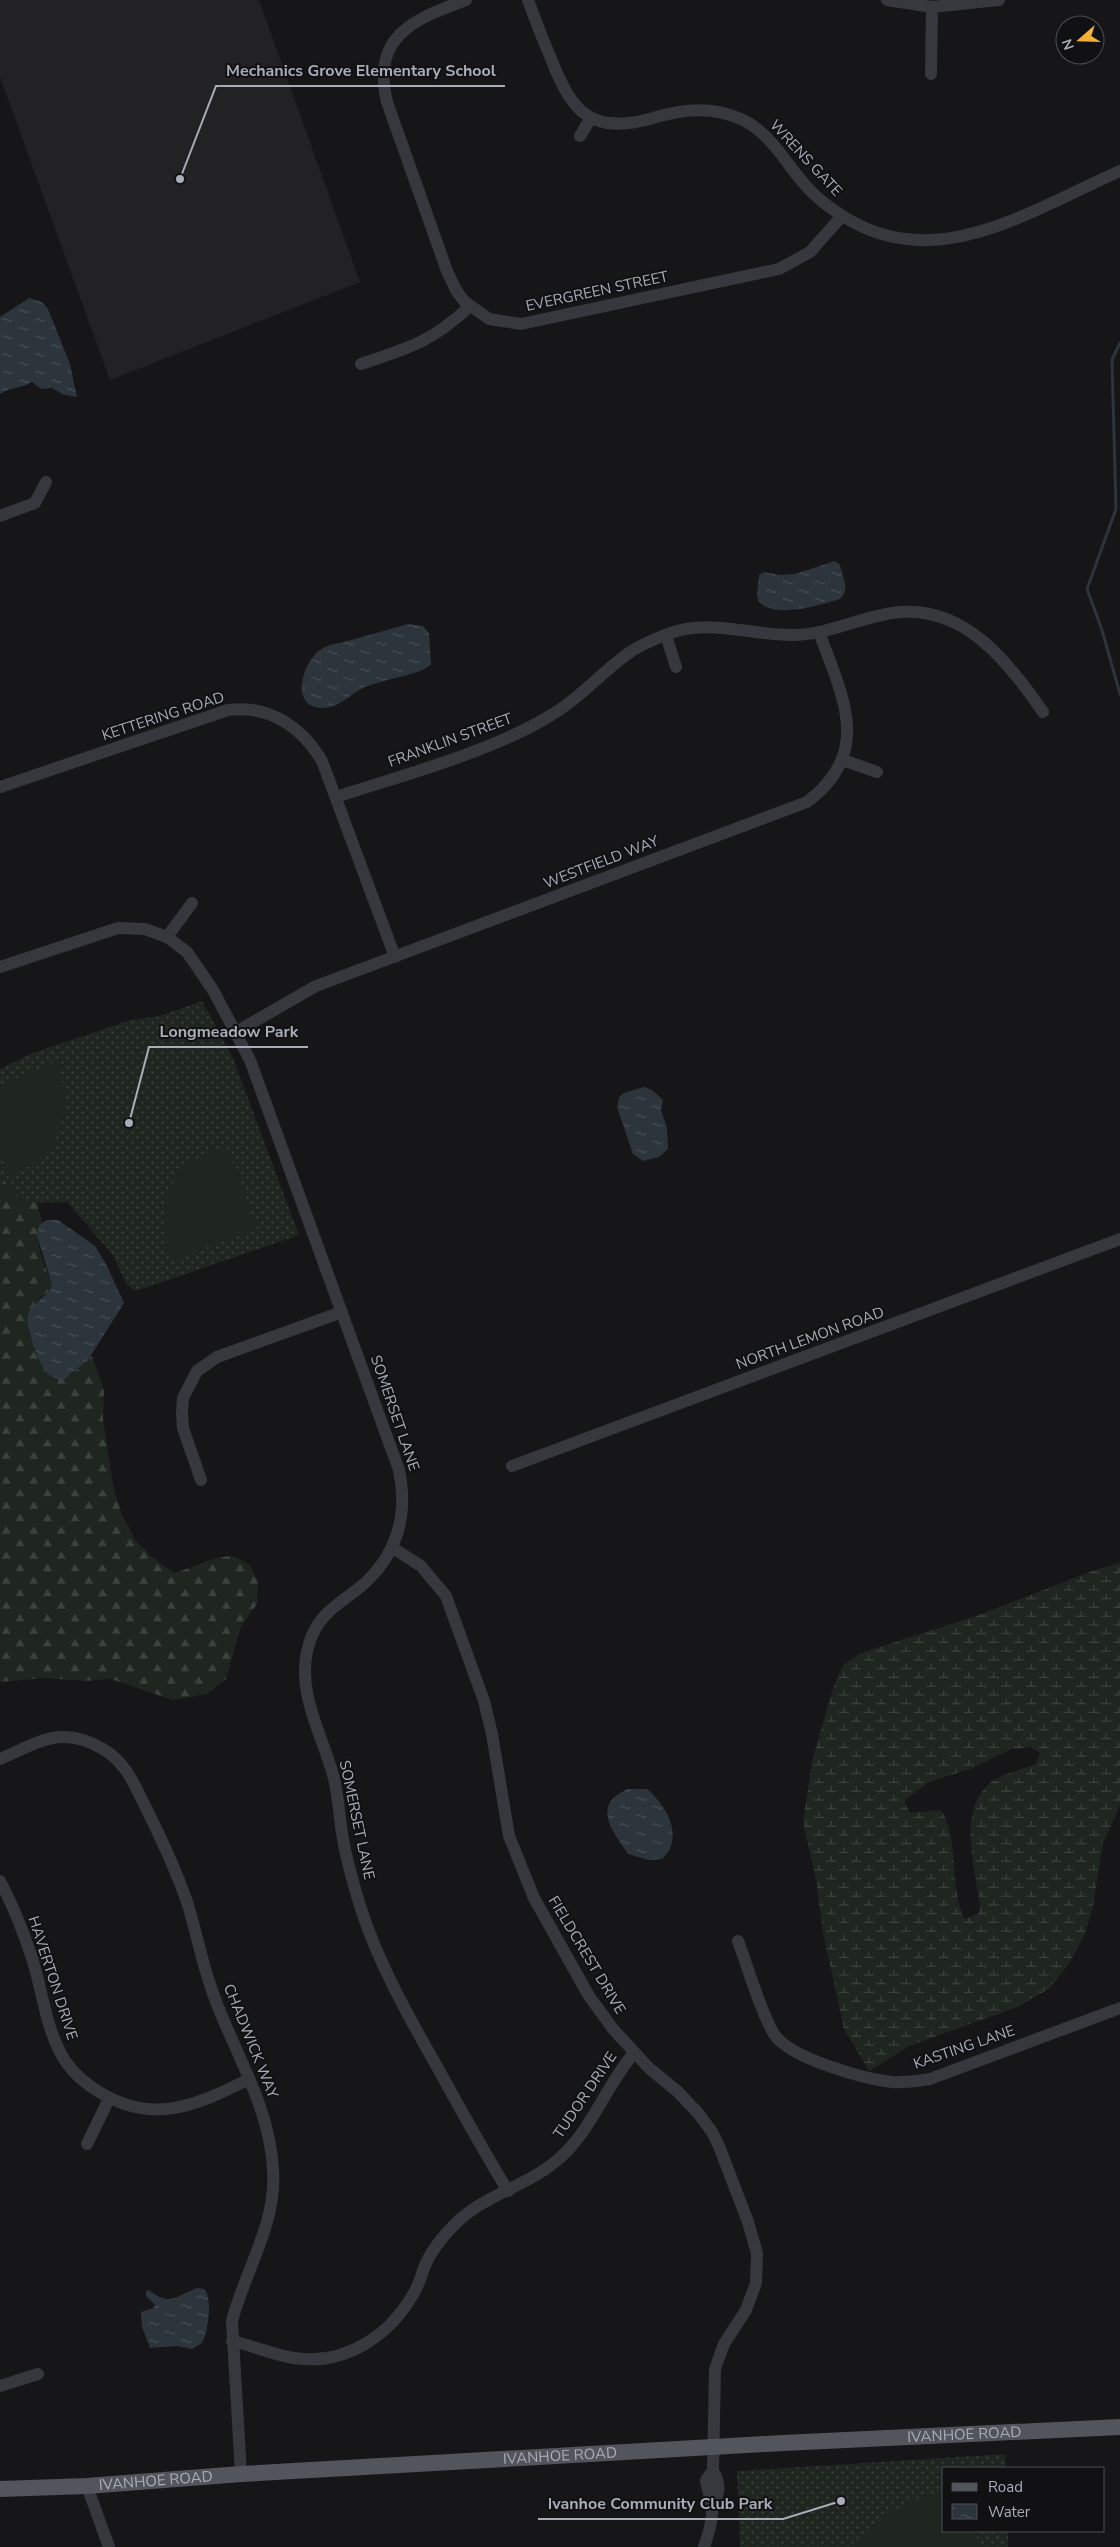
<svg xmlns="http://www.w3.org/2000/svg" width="1120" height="2547" font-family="'Nunito Sans',sans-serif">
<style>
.built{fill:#222225}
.grass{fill:url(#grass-dots)}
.forest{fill:url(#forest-firs)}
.wetland{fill:url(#wetland-marsh);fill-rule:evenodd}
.pitch{fill:#1e261f}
.water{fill:url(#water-ripples)}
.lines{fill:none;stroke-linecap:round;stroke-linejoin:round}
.stream{stroke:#2c353c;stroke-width:3}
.minor{stroke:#37383d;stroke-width:12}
.major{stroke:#53555c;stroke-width:16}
.labels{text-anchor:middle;stroke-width:4;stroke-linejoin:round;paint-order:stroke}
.street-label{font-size:15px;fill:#a8adb8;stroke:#111113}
.leader{fill:none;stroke:#a8adb8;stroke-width:2}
.callout-dot{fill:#a8adb8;stroke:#111113;stroke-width:2}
.callout-label{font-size:16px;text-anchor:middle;font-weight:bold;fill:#a8adb8;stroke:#111113;stroke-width:4;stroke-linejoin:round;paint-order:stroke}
</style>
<defs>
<pattern id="grass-dots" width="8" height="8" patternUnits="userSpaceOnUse" patternTransform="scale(1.25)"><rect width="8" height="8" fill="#1e261f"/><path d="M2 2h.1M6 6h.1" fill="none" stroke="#3c433d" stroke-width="1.8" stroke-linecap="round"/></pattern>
<pattern id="forest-firs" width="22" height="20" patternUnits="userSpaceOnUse" patternTransform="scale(1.25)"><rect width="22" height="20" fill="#1e261f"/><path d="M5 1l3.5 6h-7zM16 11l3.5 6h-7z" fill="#3c433d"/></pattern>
<pattern id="wetland-marsh" width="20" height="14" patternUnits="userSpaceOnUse" patternTransform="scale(1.25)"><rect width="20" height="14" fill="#1e261f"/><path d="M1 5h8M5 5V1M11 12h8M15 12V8" fill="none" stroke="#3c433d"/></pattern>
<pattern id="water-ripples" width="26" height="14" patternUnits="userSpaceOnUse" patternTransform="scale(1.25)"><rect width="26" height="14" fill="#2c353c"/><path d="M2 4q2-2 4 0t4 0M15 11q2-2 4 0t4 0" fill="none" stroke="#485056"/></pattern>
</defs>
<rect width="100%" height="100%" fill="#161618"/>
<path class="built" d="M 0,0 L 259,0 L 360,282 L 110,380 L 0,77 Z"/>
<g class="grass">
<path d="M 202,1001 L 233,1058 L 299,1235 L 136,1291 L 127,1285 L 112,1254 L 67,1202 L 30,1203 L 21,1200 L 0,1176 L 0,1069 L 33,1053 L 131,1020 L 160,1016 Z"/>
<path d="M 1005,2454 L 1006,2468 L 944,2468 L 944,2531 L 1008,2531 L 1008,2547 L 740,2547 L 737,2471 Z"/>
</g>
<path class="forest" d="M 0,1176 L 21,1200 L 37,1203 L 42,1222 C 31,1238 46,1267 52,1285 C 49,1293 44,1294 39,1299 C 20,1324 30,1335 40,1362 L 70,1376 L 92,1356 L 104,1390 L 103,1419 L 113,1486 L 122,1515 L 136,1541 L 153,1558 L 175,1573 L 219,1557 L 234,1556 L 250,1565 L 258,1582 L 257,1604 L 241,1626 L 226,1679 L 207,1694 L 173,1700 L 111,1679 L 84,1681 L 45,1678 L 0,1682 Z"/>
<path class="wetland" d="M 1120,1563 L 1120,1805 L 1103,1843 L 1093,1906 L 1085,1934 L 1070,1962 L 1050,1988 L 1017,2007 L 909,2046 L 869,2071 L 844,2029 L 823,1933 L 816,1880 L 803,1822 L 812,1761 L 833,1688 L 843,1665 L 861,1653 L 979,1615 L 1095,1570 ZM 1031,1747 L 1040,1753 L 1036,1764 C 1024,1769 999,1775 990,1783 C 957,1812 975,1867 980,1905 L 978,1914 L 965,1919 C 948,1887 960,1839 941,1810 L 911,1813 L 905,1805 L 905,1800 L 929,1782 L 973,1768 L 1011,1749 Z"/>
<g class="pitch">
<path d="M 56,1061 C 62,1072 63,1084 64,1095 C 66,1138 48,1158 11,1176 L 0,1156 L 0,1086 Z"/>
<path d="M 226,1145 L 257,1228 L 171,1261 C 159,1230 160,1183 191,1162 C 202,1155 215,1150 226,1145 Z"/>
<path d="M 944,2492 L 944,2531 L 977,2531 L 978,2547 L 855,2547 C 877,2518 907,2498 944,2492 Z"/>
</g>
<g class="water">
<path d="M 29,298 L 42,302 L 48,309 L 70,364 L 77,397 L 64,395 L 52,388 L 41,389 L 32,382 C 21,389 10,387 0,394 L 0,317 Z"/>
<path d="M 835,561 L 840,565 C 842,576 851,590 840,599 C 820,605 776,619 759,602 L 757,595 L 759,575 L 763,572 L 780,575 L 795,574 Z"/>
<path d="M 408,624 L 423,626 L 429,633 L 431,665 C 420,674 395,677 381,682 C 374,684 366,686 359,690 C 348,697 337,708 322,708 C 288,707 303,659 323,648 C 330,644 340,643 348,641 C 368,635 388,630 408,624 Z"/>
<path d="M 644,1087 L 652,1090 L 663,1100 L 661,1110 L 667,1128 L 668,1149 L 659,1157 L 643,1161 L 633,1154 L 617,1107 L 619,1097 L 624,1093 Z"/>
<path d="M 47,1220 L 58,1220 L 95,1246 L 107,1266 L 124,1303 L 88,1360 L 62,1381 C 58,1379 52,1377 48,1374 C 39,1365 25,1327 28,1315 C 32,1302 48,1297 52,1285 L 37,1235 C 38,1228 39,1223 47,1220 Z"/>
<path d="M 627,1789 L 647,1789 C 667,1806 685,1838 662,1859 L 649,1860 L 628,1854 C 620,1841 599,1818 611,1801 C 614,1796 622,1792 627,1789 Z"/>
<path d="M 197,2288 L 204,2289 C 213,2297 208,2334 202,2343 L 192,2349 L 177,2346 L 150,2348 L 142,2327 L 141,2312 L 153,2308 L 155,2305 L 146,2296 L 146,2291 L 149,2290 C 170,2307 176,2296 197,2288 Z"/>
</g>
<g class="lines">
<path class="stream" d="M 1120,343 L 1112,360 L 1116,509 L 1087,589 L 1102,630 L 1120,694"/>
<g class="minor">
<path d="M 466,0 C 414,19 371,36 387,102 L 447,271 L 456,290 L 464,301 L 489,319 L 521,324 L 779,269 L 810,252 L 842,216"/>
<path d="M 528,0 C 535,19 542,38 550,56 C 571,111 590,136 653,118 C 683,109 711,106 741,119 C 776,135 789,173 817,197 C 920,286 1016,217 1120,171"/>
<path d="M 887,0 L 932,7 L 999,0"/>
<path d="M 931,74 L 932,7"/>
<path d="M 580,136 L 591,118"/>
<path d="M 361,364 C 409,348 432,342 470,306"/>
<path d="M 0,516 L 35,503 L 46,482"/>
<path d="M 666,635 L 676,667"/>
<path d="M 843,760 L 877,772"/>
<path d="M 0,787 L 228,710 C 269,705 301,726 322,761 L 395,957"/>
<path d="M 336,797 C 403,775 488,753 548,717 C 578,700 599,675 626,655 C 637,646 653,640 665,635 C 709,617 750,636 795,635 C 829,634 859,618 892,613 C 962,602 1008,661 1043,712"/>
<path d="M 167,937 L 192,903"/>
<path d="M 0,967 L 118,928 L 145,929 L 167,937 L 187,952 L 213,990 L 250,1060 L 399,1470 C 408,1513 398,1552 365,1583 C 342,1603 318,1612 309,1644 C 295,1690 321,1731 333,1775 C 339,1796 339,1818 343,1839 C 347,1863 354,1886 361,1909 C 380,1967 410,2019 440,2072 C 462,2112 484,2152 508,2191"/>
<path d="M 236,1032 L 316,986 L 807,802 C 874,752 842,696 819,632"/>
<path d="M 512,1466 L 1120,1239"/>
<path d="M 201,1480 L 183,1428 L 182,1413 L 183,1398 L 197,1371 L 217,1357 L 342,1312"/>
<path d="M 393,1548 L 421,1566 L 446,1596 L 484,1701 L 492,1734 L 509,1836 L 534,1898 L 589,1996 L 613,2029 L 649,2068 L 677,2091 L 698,2113 L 712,2132 L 719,2146 L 748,2222 L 757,2253 L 756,2283 L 746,2310 L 724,2344 L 715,2369 L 713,2471 C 721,2483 720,2494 712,2506"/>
<path d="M 0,1759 C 38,1743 61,1724 103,1749 C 126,1762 135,1786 146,1808 C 162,1840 177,1872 188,1905 C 197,1935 203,1967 214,1996 C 235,2054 270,2107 273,2170 C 277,2223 245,2271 232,2321 L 241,2474"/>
<path d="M 0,1881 C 13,1905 23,1931 32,1958 C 42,1989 45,2023 60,2052 C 68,2068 82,2081 96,2090 C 151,2126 196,2106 249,2079"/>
<path d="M 738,1941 C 749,1970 759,2008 774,2034 C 789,2058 864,2079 892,2082 C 905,2083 917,2081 930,2079 L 1120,2008"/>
<path d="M 87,2144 L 109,2099"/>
<path d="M 232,2341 C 254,2346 273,2355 294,2358 C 346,2366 391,2335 415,2291 C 420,2282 422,2272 426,2263 C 433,2248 443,2236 455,2224 C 486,2193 531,2186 563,2155 C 593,2127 607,2084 634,2053"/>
<path d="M 0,2386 L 38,2374"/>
<path d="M 87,2486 L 109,2547"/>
<path d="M 704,2547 C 708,2535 713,2521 712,2507 C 711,2498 707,2490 706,2480 L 713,2471"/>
</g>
<path class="major" id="s1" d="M 0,2489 L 87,2486 L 241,2474 L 783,2443 L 1120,2427"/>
</g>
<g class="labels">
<g class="street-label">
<text transform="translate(806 158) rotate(47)" y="5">WRENS GATE</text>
<text transform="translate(597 291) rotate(-12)" y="5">EVERGREEN STREET</text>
<text transform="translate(163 716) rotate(-18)" y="5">KETTERING ROAD</text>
<text transform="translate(450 740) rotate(-20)" y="5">FRANKLIN STREET</text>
<text transform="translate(601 862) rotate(-21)" y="5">WESTFIELD WAY</text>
<text transform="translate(810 1338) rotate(-20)" y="5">NORTH LEMON ROAD</text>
<text transform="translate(395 1413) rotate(71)" y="5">SOMERSET LANE</text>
<text transform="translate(357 1820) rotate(78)" y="5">SOMERSET LANE</text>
<text transform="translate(587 1955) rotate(59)" y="5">FIELDCREST DRIVE</text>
<text transform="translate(53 1978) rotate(72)" y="5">HAVERTON DRIVE</text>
<text transform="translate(251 2041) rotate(68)" y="5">CHADWICK WAY</text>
<text transform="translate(964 2047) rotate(-19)" y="5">KASTING LANE</text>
<text transform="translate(585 2095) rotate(-56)" y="5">TUDOR DRIVE</text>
<text dy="5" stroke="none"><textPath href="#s1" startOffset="966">IVANHOE ROAD</textPath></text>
<text dy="5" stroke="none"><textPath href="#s1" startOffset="561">IVANHOE ROAD</textPath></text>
<text dy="5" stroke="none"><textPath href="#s1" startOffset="156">IVANHOE ROAD</textPath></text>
</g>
</g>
<path class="leader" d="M180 179L216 86H505M129 1123L149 1047H308M841 2501L783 2519H538"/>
<g class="callout-dot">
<circle cx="180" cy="179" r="5"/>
<circle cx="129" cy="1123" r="5"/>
<circle cx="841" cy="2501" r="5"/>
</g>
<g class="callout-label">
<text x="361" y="76">Mechanics Grove Elementary School</text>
<text x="229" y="1037">Longmeadow Park</text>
<text x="660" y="2509">Ivanhoe Community Club Park</text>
</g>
<rect x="942" y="2467" width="162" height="65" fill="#111113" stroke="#4d4f55"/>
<rect x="952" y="2483" width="25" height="8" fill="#53555c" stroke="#4d4f55"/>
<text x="988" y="2492" font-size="15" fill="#a8adb8">Road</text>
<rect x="952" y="2504" width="25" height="15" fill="url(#water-ripples)" stroke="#4d4f55"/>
<text x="988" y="2517" font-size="15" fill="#a8adb8">Water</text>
<g transform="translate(1080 40) rotate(250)"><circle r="24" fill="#111113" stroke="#4d4f55"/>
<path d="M0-4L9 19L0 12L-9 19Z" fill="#f2b134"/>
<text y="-8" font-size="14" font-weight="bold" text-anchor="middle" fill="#a8adb8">N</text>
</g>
</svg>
